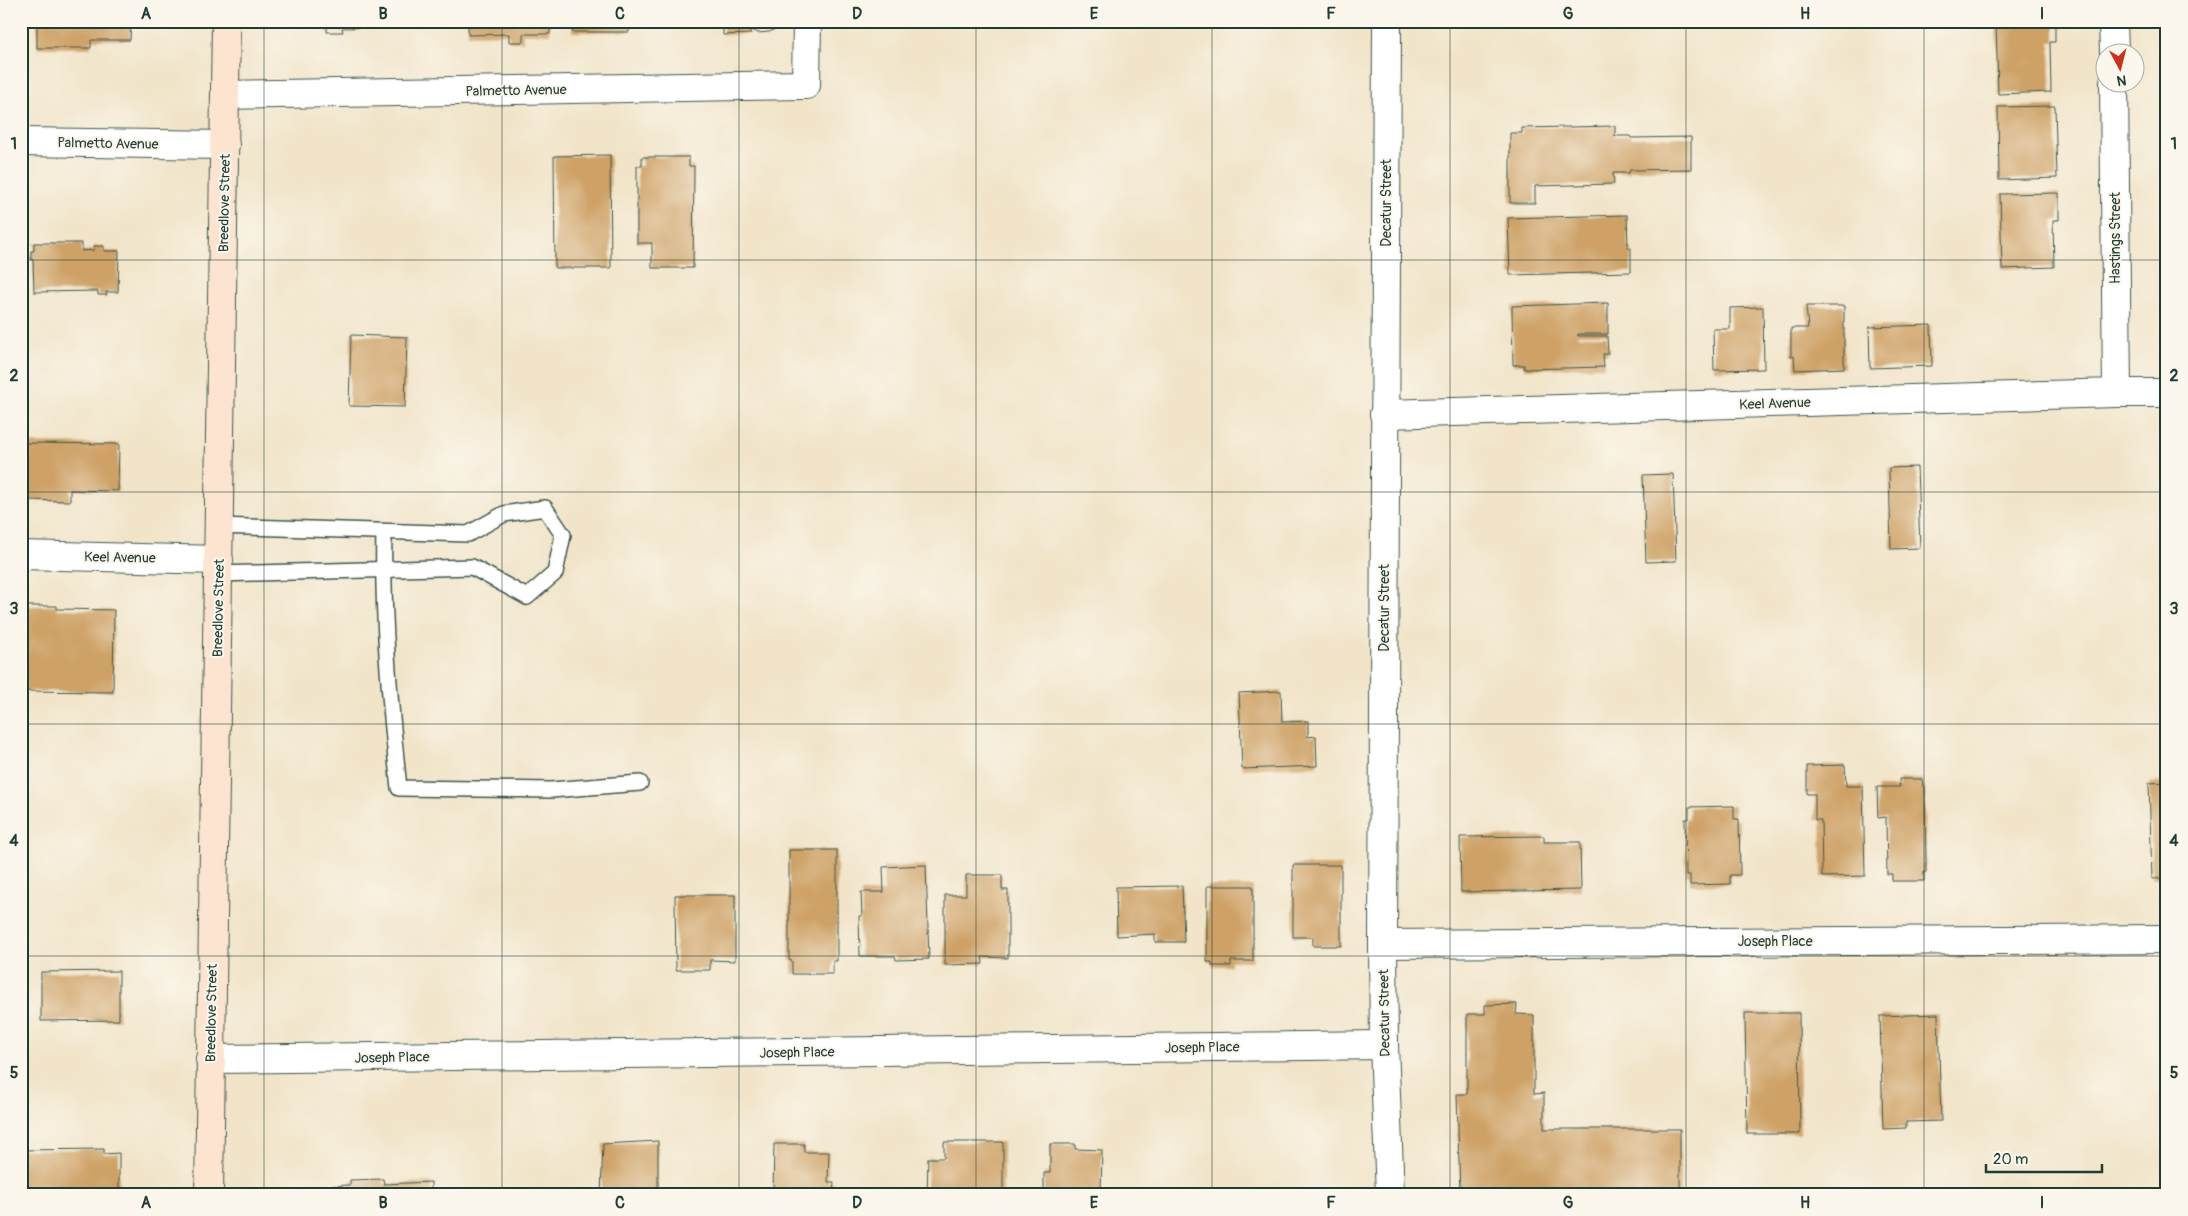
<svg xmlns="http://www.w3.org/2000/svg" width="2188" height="1216" font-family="Pangolin,sans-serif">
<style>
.building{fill:#cea166}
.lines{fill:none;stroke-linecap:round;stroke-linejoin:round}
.lane-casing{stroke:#3e564a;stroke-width:18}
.street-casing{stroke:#3e564a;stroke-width:30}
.secondary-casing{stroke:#3e564a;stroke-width:30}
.lane{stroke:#fff;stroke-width:15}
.street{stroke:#fff;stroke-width:28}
.secondary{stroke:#fde4d1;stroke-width:28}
.grid{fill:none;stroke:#1f3d34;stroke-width:1;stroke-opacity:0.55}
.labels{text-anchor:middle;stroke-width:4;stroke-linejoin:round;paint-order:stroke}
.street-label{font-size:14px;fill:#1f3d34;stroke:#fbf7ec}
.neatline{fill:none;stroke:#1f3d34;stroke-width:2}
.grid-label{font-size:16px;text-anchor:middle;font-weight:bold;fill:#1f3d34}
</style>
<rect width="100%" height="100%" fill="#fbf7ec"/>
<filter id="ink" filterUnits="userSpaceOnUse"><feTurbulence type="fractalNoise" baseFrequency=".02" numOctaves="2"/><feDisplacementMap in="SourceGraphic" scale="10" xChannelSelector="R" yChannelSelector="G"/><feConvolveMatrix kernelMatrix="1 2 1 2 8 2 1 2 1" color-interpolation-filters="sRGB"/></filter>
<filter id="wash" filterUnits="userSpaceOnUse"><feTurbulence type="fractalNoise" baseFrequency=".0096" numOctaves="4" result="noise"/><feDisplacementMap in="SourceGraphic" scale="20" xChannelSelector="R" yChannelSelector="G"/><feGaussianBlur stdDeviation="1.12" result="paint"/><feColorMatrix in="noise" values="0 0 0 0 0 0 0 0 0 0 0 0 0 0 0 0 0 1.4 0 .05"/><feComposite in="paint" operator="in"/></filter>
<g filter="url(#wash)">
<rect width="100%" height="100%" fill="#f1e4c9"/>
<g id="blocks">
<g class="building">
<path d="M 37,21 L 131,21 L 130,40 L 91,40 L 91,48 L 37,48 Z"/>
<path d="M 327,21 L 421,21 L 421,26 L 342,28 L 343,32 L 327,32 Z"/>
<path d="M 468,21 L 550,21 L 550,34 L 523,34 L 523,42 L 509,42 L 509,34 L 468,35 Z"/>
<path d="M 573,21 L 629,21 L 629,32 L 572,32 Z"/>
<path d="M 723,21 L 778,21 L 778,28 L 769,32 L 758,33 L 750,29 L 750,34 L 723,35 Z"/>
<path d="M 1996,21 L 2055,21 L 2055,42 L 2050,42 L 2051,92 L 1998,94 Z"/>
<path d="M 2055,106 L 2057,178 L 1999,180 L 1998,107 Z"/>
<path d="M 1615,126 L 1615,136 L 1630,136 L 1631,138 L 1691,137 L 1691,169 L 1630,170 L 1629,173 L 1613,173 L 1614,184 L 1535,186 L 1535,203 L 1510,203 L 1510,133 L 1522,133 L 1522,128 Z"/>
<path d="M 610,155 L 611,268 L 555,268 L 554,156 Z"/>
<path d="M 642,157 L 689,157 L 689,166 L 694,166 L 693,268 L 652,268 L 652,243 L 637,243 L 637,166 L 642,166 Z"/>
<path d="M 2059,193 L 2059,220 L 2053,220 L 2054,267 L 2002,269 L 2000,194 Z"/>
<path d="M 1627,215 L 1628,248 L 1631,248 L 1631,272 L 1510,275 L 1508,218 Z"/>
<path d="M 34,243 L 82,243 L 82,251 L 94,250 L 94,246 L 104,246 L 104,251 L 119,251 L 118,292 L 106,292 L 107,295 L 98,295 L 98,291 L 34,292 L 33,260 L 31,259 L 31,251 L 34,251 Z"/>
<path d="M 1608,303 L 1608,334 L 1578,334 L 1578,336 L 1607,336 L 1608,354 L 1603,354 L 1604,367 L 1524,369 L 1524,365 L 1513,365 L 1512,306 Z"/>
<path d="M 1806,306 L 1844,306 L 1844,368 L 1795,370 L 1794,356 L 1791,357 L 1791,328 L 1808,328 Z"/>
<path d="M 1763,307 L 1764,369 L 1714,370 L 1713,329 L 1730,329 L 1730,308 Z"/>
<path d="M 1931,325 L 1932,366 L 1870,368 L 1869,327 Z"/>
<path d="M 351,335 L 407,337 L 405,407 L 349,406 Z"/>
<path d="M 24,443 L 119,444 L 118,491 L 70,490 L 70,501 L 24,500 Z"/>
<path d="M 1917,467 L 1920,548 L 1891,549 L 1889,468 Z"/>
<path d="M 1673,474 L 1676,561 L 1646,562 L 1643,475 Z"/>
<path d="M 23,606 L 57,606 L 57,609 L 114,610 L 113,692 L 21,691 L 21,609 L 23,610 Z"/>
<path d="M 1281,691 L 1282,722 L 1308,721 L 1308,737 L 1316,736 L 1317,766 L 1242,769 L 1239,693 Z"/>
<path d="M 1845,765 L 1846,786 L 1863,786 L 1865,876 L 1822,877 L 1821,820 L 1815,820 L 1815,794 L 1807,794 L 1807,766 Z"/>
<path d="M 1899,779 L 1922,779 L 1923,787 L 1925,787 L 1926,872 L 1924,872 L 1924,881 L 1892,881 L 1892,874 L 1887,874 L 1886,817 L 1878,818 L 1877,787 L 1900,787 Z"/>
<path d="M 2167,782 L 2167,878 L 2152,879 L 2149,783 Z"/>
<path d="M 1734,806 L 1734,819 L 1739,819 L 1740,875 L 1730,875 L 1730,884 L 1690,885 L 1690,875 L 1686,875 L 1685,819 L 1689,819 L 1689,807 Z"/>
<path d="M 1544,836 L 1544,842 L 1580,842 L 1581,890 L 1461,892 L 1460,837 Z"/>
<path d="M 789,850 L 837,850 L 837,961 L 833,961 L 833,974 L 792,974 L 792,961 L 789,960 Z"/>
<path d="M 926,865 L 929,959 L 896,960 L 895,956 L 860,956 L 859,916 L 862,916 L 861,892 L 884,892 L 883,867 Z"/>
<path d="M 1293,865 L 1341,865 L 1341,946 L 1313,946 L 1313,937 L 1293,937 Z"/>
<path d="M 966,875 L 1002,875 L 1002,890 L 1008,890 L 1008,958 L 982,957 L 983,964 L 945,965 L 945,895 L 966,895 Z"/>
<path d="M 1182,886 L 1184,942 L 1155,942 L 1155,934 L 1117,936 L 1116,887 Z"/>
<path d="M 1207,886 L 1253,886 L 1253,961 L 1231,961 L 1231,966 L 1212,966 L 1212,962 L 1207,962 Z"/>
<path d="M 675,895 L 735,895 L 735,961 L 710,960 L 710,970 L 676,970 Z"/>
<path d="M 119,971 L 119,1020 L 41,1021 L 41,972 Z"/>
<path d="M 1517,1004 L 1516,1014 L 1534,1015 L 1534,1094 L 1544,1093 L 1544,1129 L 1680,1129 L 1680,1195 L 1460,1195 L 1457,1094 L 1467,1094 L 1467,1014 L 1485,1014 L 1485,1005 Z"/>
<path d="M 1745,1013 L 1799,1013 L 1800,1134 L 1747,1134 Z"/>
<path d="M 1938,1014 L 1941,1121 L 1906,1122 L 1906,1128 L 1883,1129 L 1880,1016 Z"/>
<path d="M 658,1141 L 658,1195 L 601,1195 L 603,1144 Z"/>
<path d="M 944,1142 L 1003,1142 L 1003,1195 L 927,1195 L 928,1158 L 944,1158 Z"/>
<path d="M 774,1144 L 804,1144 L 804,1152 L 829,1152 L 828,1182 L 834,1182 L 833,1195 L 773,1195 Z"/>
<path d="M 1050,1144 L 1075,1144 L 1075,1149 L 1102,1150 L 1101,1195 L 1044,1195 L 1044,1173 L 1050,1173 Z"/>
<path d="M 104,1149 L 104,1154 L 119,1153 L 119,1194 L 21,1193 L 21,1150 Z"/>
<path d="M 383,1179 L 384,1184 L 431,1182 L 431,1195 L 312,1195 L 312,1189 L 326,1189 L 326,1186 L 350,1185 L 350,1180 Z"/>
</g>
</g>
</g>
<g filter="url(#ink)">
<use href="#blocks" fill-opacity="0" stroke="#3e564a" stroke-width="1"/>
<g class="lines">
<defs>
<g id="lane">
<path d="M 384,532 C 382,618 390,703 399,788 L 551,790 L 640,783"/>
<path d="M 219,574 L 472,567 L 527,597 L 555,573 L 563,535 L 545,508 L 504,514 L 468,534 L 219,526"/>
</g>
<g id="street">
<path d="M 1387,21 L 1383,944 L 1384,1045 L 1390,1195"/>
<path d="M 2113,21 L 2114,52"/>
<path d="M 2114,82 L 2117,393"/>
<path d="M 225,95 L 806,85 L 807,21"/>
<path d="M 21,142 L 225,145"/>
<path d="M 1384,414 L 2117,393 L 2167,393"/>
<path d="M 21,555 L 219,560"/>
<path d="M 1383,944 L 2167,939"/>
<path d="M 210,1059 L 1384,1045"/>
</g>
<path id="secondary" d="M 209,1195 L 226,21"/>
</defs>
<use href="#lane" class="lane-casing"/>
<use href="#street" class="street-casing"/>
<use href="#secondary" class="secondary-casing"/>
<use href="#lane" class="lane"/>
<use href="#street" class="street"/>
<use href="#secondary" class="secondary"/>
</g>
</g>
<path class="grid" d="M 264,21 L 264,1195M 502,21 L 502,1195M 739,21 L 739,1195M 976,21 L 976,1195M 1212,21 L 1212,1195M 1450,21 L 1450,1195M 1686,21 L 1686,1195M 1924,21 L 1924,1195M 21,260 L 2167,260M 21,492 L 2167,492M 21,724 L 2167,724M 21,956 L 2167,956"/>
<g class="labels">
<g class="street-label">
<text transform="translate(516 90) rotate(-1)" y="5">Palmetto Avenue</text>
<text transform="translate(108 143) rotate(1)" y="5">Palmetto Avenue</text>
<text transform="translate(224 203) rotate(-89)" y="5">Breedlove Street</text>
<text transform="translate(1386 203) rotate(-90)" y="5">Decatur Street</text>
<text transform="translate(2115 238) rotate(-90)" y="5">Hastings Street</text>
<text transform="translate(1775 403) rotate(-2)" y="5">Keel Avenue</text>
<text transform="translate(120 557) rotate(1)" y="5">Keel Avenue</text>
<text transform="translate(218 608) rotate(-89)" y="5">Breedlove Street</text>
<text transform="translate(1384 608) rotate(-90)" y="5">Decatur Street</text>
<text x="1775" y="946">Joseph Place</text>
<text transform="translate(211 1013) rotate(-89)" y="5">Breedlove Street</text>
<text transform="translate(1384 1013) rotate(-91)" y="5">Decatur Street</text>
<text transform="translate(1202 1047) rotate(-1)" y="5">Joseph Place</text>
<text transform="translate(797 1052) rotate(-1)" y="5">Joseph Place</text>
<text transform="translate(392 1057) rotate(-1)" y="5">Joseph Place</text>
</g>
</g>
<rect width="2188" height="1216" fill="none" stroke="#fbf7ec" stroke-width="55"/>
<g transform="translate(2120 68) rotate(173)"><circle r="24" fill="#fbf7ec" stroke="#a3ada2"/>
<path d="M0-4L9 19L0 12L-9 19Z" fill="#c8321e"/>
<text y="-8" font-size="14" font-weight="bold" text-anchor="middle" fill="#1f3d34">N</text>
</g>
<path d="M1986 1164v8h116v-8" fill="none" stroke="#1f3d34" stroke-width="2.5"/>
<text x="1993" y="1164" font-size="15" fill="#1f3d34" stroke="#fbf7ec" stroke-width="4" paint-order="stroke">20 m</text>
<rect x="28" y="28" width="2132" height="1160" class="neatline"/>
<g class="grid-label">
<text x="146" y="19">A</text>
<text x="383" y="19">B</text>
<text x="620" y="19">C</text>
<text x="857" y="19">D</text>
<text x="1094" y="19">E</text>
<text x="1331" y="19">F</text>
<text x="1568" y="19">G</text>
<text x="1805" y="19">H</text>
<text x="2042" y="19">I</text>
<text x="14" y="149">1</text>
<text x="2174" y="149">1</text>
<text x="14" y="381">2</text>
<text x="2174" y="381">2</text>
<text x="14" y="614">3</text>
<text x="2174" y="614">3</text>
<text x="14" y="846">4</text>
<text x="2174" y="846">4</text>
<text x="14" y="1078">5</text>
<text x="2174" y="1078">5</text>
<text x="146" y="1208">A</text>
<text x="383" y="1208">B</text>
<text x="620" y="1208">C</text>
<text x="857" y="1208">D</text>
<text x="1094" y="1208">E</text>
<text x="1331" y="1208">F</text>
<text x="1568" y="1208">G</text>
<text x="1805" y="1208">H</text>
<text x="2042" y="1208">I</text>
</g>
</svg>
